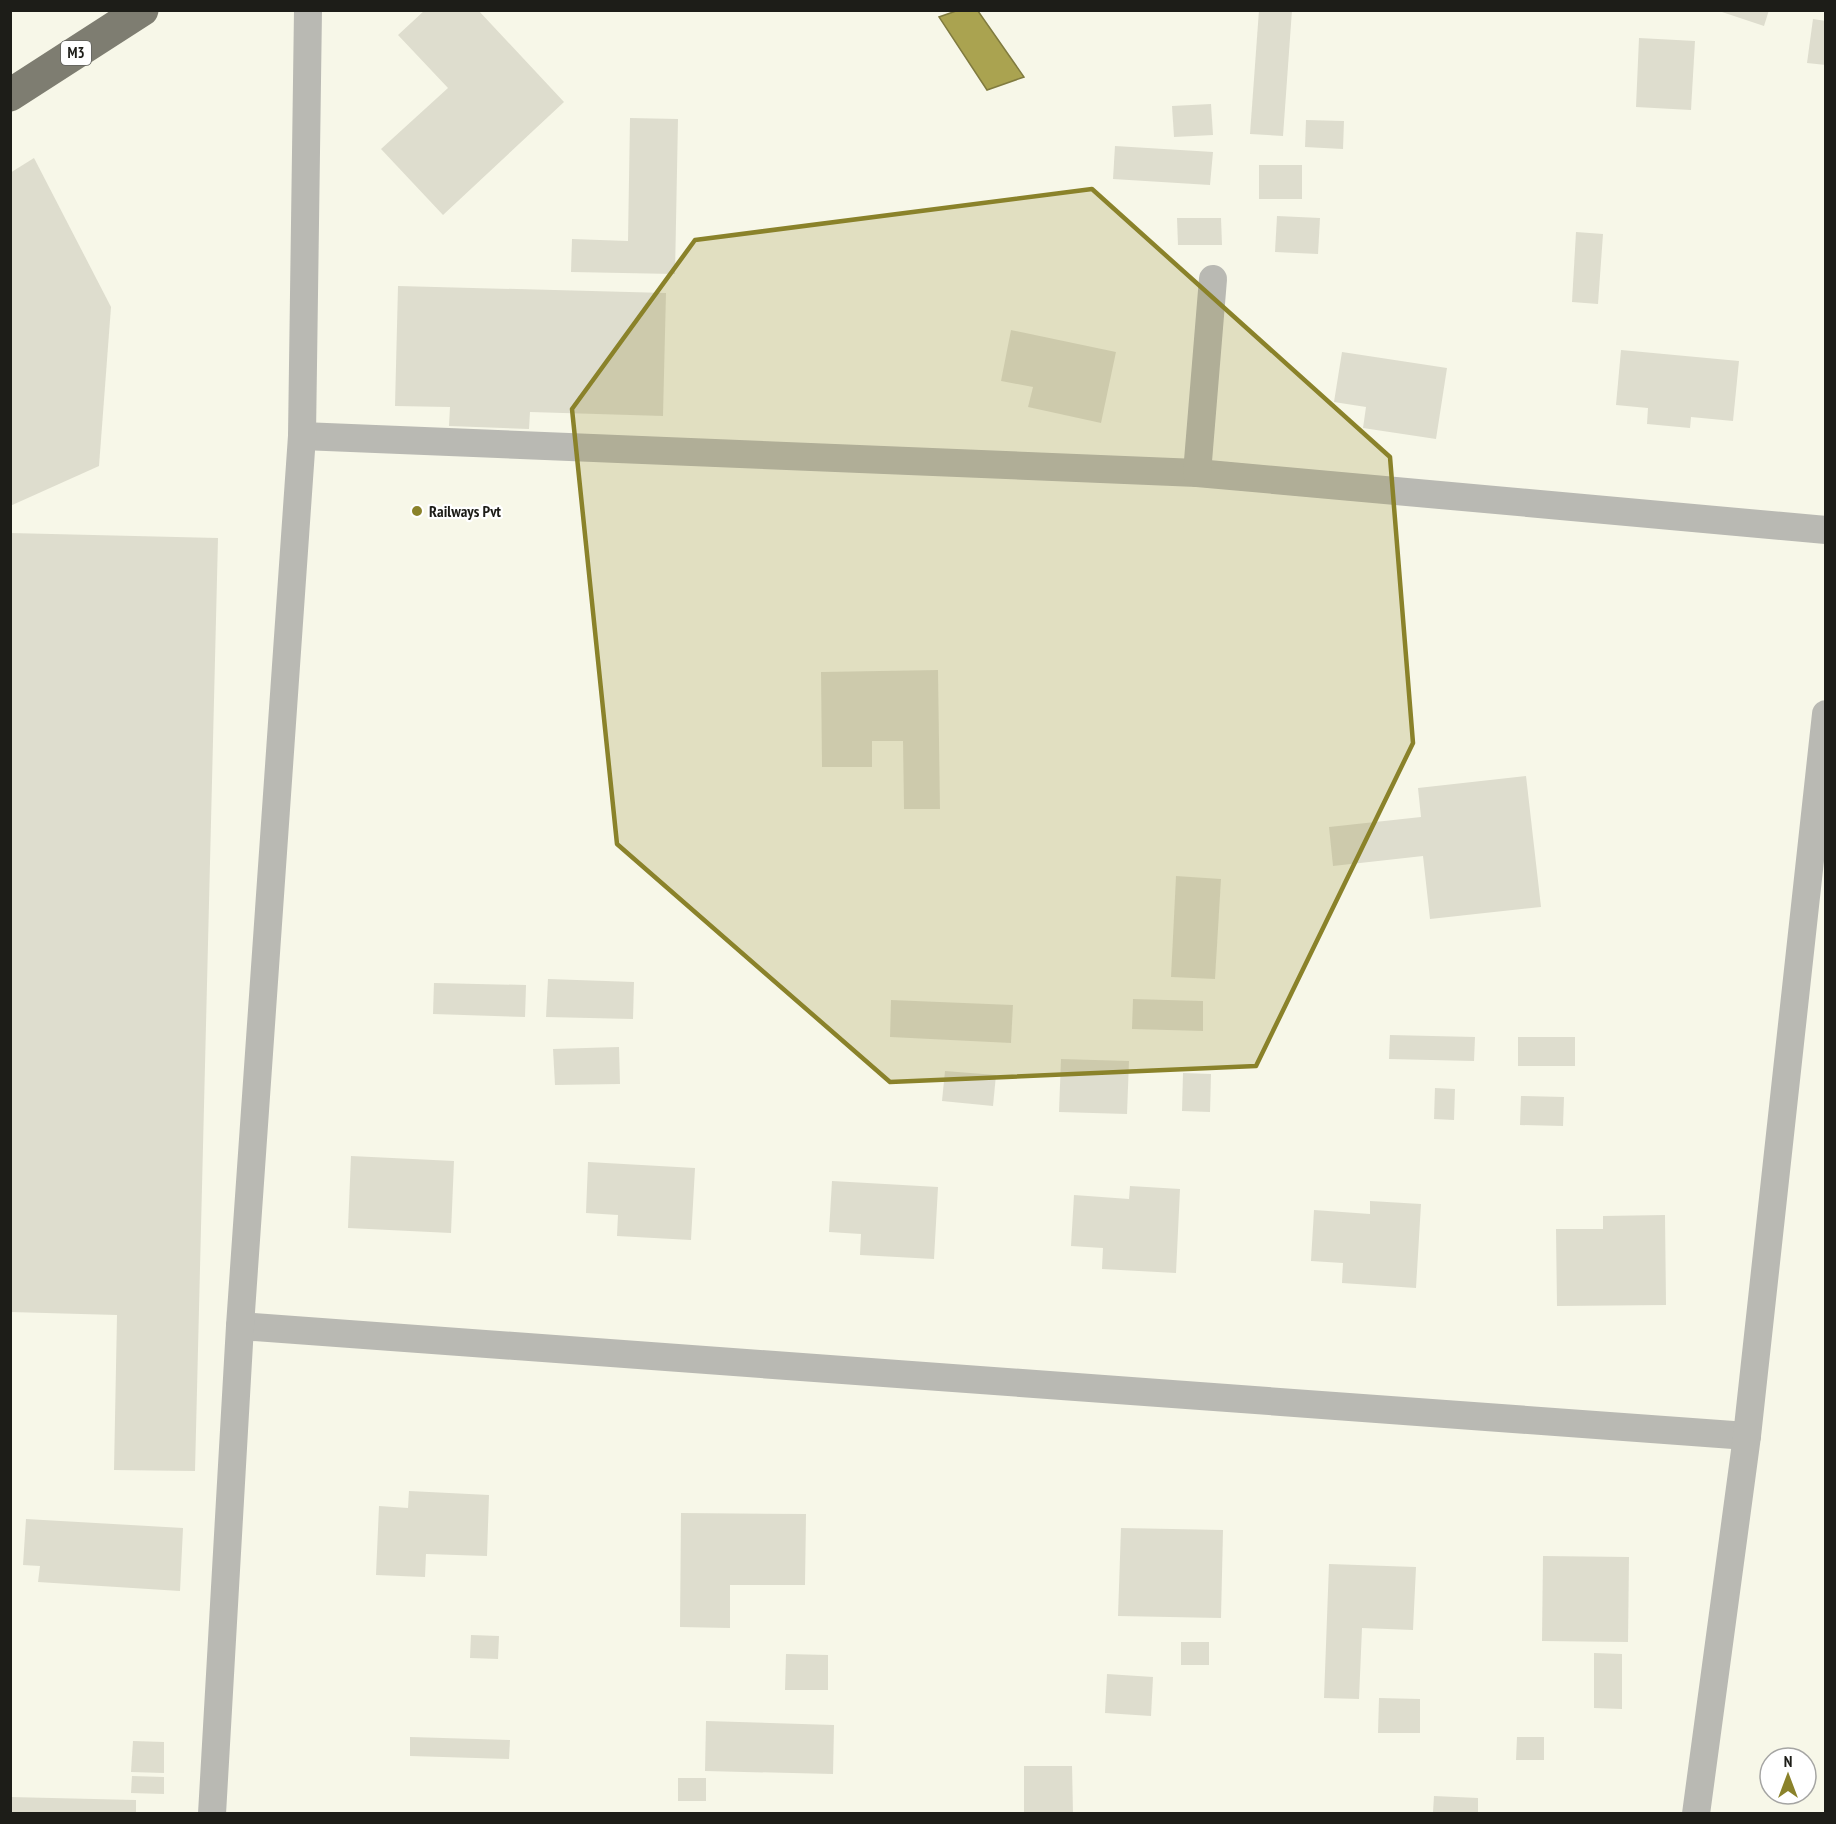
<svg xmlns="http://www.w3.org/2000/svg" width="1836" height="1824" font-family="'PT Sans Narrow',sans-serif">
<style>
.water{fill:#aaa350;stroke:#807b3f;stroke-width:1.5}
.building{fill:#deddce}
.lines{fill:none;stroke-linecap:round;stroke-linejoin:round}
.minor{stroke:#b9b9b3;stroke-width:28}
.trunk{stroke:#7e7d71;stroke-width:33}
.marked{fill:#8a822a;fill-opacity:0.2;stroke:#8a822a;stroke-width:4.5;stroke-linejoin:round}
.poi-dot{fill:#8a822a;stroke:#fff;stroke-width:2}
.labels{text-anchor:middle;stroke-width:4.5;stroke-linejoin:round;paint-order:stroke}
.shield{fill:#fff;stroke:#61615d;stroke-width:1.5}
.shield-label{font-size:15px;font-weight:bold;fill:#1d1d18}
.poi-label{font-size:16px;font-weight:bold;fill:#1d1d18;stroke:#fff;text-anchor:start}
</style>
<rect width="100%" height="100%" fill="#f7f7e8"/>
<path class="water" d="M 956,11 L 978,11 L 1024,77 L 987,90 L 939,17 Z"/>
<g class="building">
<path d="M 425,10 L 478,10 L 564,102 L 443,215 L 381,149 L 448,88 L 398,35 Z"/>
<path d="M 1259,10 L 1292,10 L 1283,136 L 1250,134 Z"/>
<path d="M 1716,10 L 1769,10 L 1764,26 Z"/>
<path d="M 1813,19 L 1826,21 L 1826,65 L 1807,63 Z"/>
<path d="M 1639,38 L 1695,41 L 1691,110 L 1636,107 Z"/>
<path d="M 1211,104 L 1213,135 L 1174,137 L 1172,106 Z"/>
<path d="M 630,118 L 678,119 L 675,274 L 571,272 L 572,239 L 628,241 Z"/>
<path d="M 1306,120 L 1344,121 L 1343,149 L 1305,147 Z"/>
<path d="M 1115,146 L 1213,152 L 1210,185 L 1113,179 Z"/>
<path d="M 34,158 L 111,307 L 99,466 L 10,506 L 10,173 Z"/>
<rect x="1259" y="165" width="43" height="34"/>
<path d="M 1277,216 L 1320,218 L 1318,254 L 1275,252 Z"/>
<path d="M 1177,218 L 1221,218 L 1222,245 L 1178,245 Z"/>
<path d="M 1576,232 L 1603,234 L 1598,304 L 1572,302 Z"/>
<path d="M 398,286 L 666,293 L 663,416 L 530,412 L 529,429 L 449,426 L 450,407 L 395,406 Z"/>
<path d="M 1011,330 L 1116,352 L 1101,423 L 1028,407 L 1033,387 L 1001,381 Z"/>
<path d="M 1621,350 L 1739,361 L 1733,421 L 1691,417 L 1690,428 L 1647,424 L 1648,408 L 1616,405 Z"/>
<path d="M 1342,352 L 1447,368 L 1436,439 L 1363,428 L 1366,407 L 1334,402 Z"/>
<path d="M 10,533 L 218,538 L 195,1471 L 114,1470 L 117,1315 L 10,1312 Z"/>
<path d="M 938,670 L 940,809 L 904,809 L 903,741 L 872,741 L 872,767 L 822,767 L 821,672 Z"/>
<path d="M 1526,776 L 1541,907 L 1430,919 L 1423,856 L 1333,866 L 1329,827 L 1421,817 L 1418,788 Z"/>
<path d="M 1176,876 L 1221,879 L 1215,979 L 1171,977 Z"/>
<path d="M 548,979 L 634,982 L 633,1019 L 546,1017 Z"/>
<path d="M 434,983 L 526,985 L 525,1017 L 433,1014 Z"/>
<path d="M 1133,999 L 1203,1001 L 1203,1031 L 1132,1029 Z"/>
<path d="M 891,1000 L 1013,1005 L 1011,1043 L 890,1037 Z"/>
<path d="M 1390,1035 L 1475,1037 L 1474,1061 L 1389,1059 Z"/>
<rect x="1518" y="1037" width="57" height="29"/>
<path d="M 619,1047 L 620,1084 L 555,1085 L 553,1049 Z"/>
<path d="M 1061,1059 L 1129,1061 L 1127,1114 L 1059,1112 Z"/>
<path d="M 945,1071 L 996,1075 L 993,1106 L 942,1101 Z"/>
<path d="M 1183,1073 L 1211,1074 L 1210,1112 L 1182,1111 Z"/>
<path d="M 1435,1088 L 1455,1089 L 1454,1120 L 1434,1119 Z"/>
<path d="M 1521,1096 L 1564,1097 L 1563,1126 L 1520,1125 Z"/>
<path d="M 351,1156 L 454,1161 L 451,1233 L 348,1228 Z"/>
<path d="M 588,1162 L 695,1168 L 691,1240 L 617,1236 L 618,1215 L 586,1213 Z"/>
<path d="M 832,1181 L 938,1187 L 934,1259 L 860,1255 L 861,1234 L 829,1232 Z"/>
<path d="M 1130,1186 L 1180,1189 L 1176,1273 L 1102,1269 L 1103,1248 L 1071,1246 L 1074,1195 L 1129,1199 Z"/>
<path d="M 1370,1201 L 1421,1204 L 1416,1288 L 1342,1283 L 1343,1263 L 1311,1261 L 1314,1210 L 1370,1214 Z"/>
<path d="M 1665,1215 L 1666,1305 L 1557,1306 L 1556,1229 L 1603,1229 L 1603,1216 Z"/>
<path d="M 409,1491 L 489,1495 L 487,1556 L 426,1554 L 425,1577 L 376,1575 L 379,1506 L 408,1508 Z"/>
<path d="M 681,1513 L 806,1514 L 805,1585 L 730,1585 L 730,1628 L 680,1627 Z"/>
<path d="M 26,1519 L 183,1528 L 180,1591 L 38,1582 L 40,1566 L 23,1565 Z"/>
<path d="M 1121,1528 L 1223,1530 L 1221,1618 L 1118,1616 Z"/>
<path d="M 1543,1556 L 1629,1557 L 1628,1642 L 1542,1641 Z"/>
<path d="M 1329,1564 L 1416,1567 L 1413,1630 L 1362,1628 L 1359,1699 L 1324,1698 Z"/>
<path d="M 471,1635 L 499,1636 L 498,1659 L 470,1658 Z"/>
<rect x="1181" y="1642" width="28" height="23"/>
<path d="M 1594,1653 L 1622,1654 L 1622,1709 L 1594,1708 Z"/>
<path d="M 786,1654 L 828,1655 L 828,1690 L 785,1690 Z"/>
<path d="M 1107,1674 L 1153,1677 L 1151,1716 L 1105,1713 Z"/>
<path d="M 1379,1698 L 1420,1699 L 1420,1733 L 1378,1733 Z"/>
<path d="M 706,1721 L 834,1725 L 833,1774 L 705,1771 Z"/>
<path d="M 410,1737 L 510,1740 L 509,1759 L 410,1756 Z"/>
<path d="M 1517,1737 L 1544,1737 L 1544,1760 L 1516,1760 Z"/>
<path d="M 133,1741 L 164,1742 L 164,1773 L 131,1772 Z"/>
<path d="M 1024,1766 L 1072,1766 L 1073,1814 L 1024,1814 Z"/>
<path d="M 132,1776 L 164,1777 L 164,1794 L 131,1793 Z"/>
<rect x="678" y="1778" width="28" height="23"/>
<path d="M 1434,1796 L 1478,1798 L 1478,1813 L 1433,1812 Z"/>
<path d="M 10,1797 L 136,1800 L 136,1814 L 10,1814 Z"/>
</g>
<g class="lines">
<g class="minor">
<path d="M 302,436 L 1197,473 L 1826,530"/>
<path d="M 1197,473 L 1213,279"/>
<path d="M 240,1326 L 1747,1436"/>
<path d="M 212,1814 L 240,1326 L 302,436 L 308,10"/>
<path d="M 1696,1814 L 1747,1436 L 1826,714"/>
</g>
<path class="trunk" d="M 10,95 L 142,10"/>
</g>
<path class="marked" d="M 1092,189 L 1390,457 L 1413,743 L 1256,1066 L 890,1082 L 617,844 L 572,409 L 695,240 Z"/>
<circle class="poi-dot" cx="417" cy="511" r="6"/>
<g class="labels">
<rect class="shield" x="61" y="41" width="30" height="24" rx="4.5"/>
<g class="shield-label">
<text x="76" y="58">M3</text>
</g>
<g class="poi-label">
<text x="429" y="517">Railways Pvt</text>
</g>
</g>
<rect width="1836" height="1824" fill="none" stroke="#1d1d18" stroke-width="24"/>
<g transform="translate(1788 1776)"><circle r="28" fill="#ffffff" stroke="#a5a5a3" stroke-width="1.5"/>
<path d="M0-4.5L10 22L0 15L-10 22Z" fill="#8a822a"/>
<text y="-9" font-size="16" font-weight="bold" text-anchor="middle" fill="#1d1d18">N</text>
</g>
</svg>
